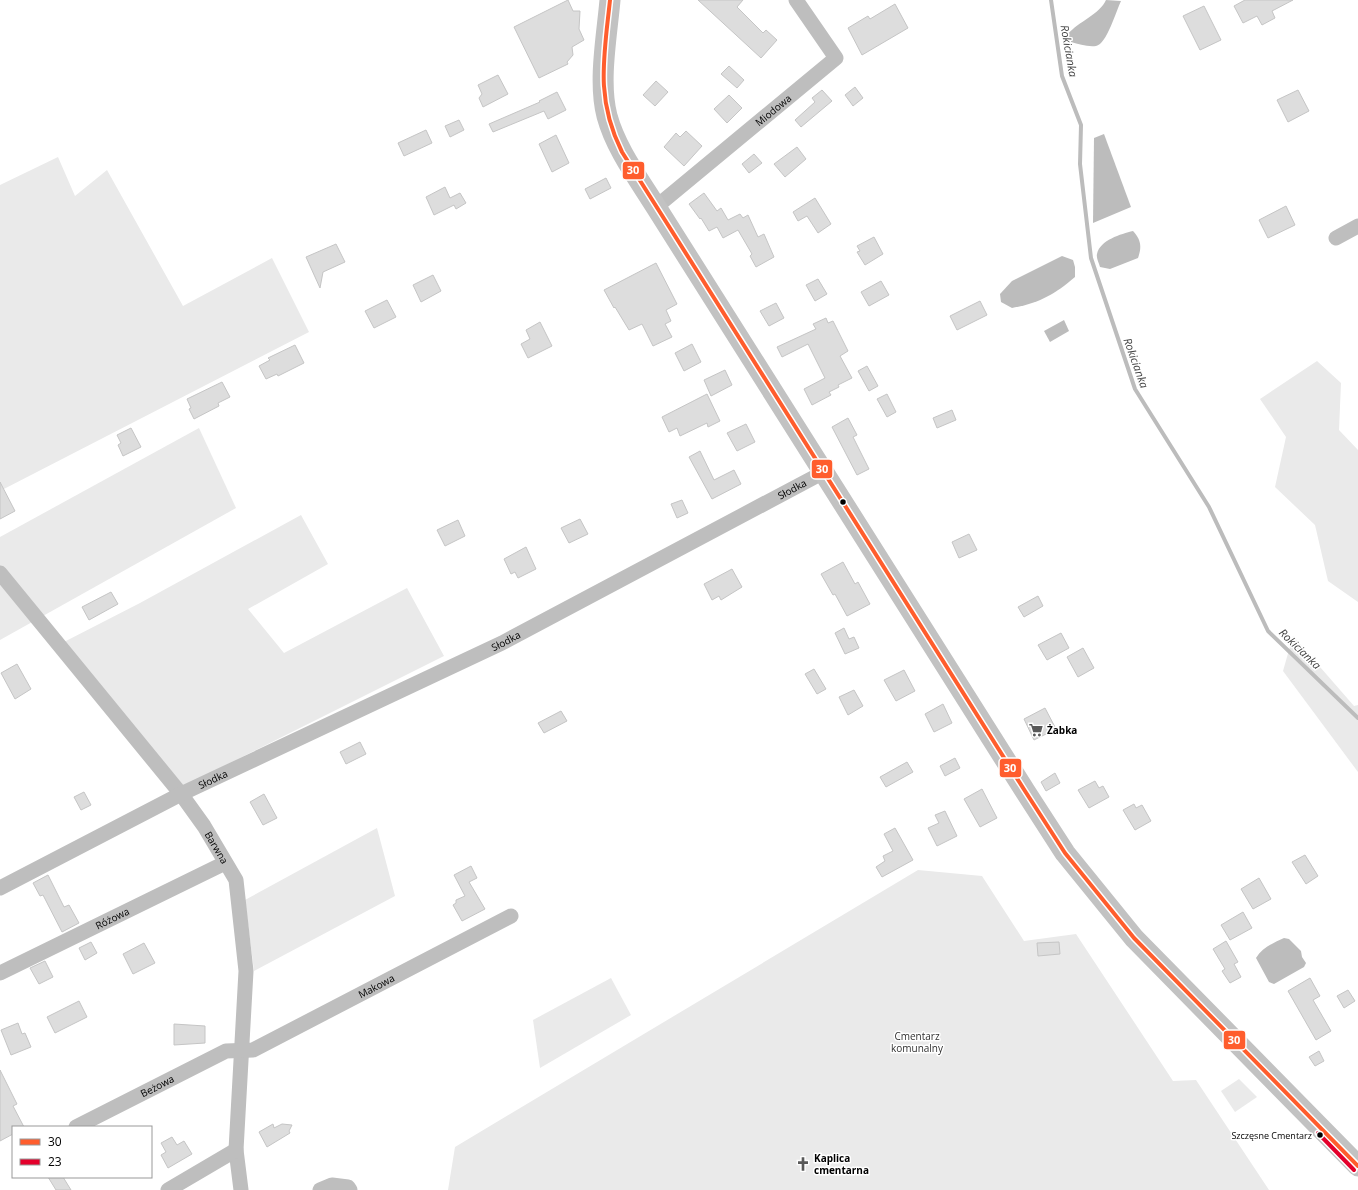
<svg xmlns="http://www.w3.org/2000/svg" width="1358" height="1190" font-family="'Open Sans',sans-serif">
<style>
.green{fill:#eaeaea}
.water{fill:#bcbcbc}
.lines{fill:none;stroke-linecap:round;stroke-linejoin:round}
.stream{stroke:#bcbcbc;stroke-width:4}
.building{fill:#ddd;stroke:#c5c5c5}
.street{stroke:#bebebe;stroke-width:15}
.secondary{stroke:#c2c2c2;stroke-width:21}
.bus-1-casing{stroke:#fff;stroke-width:7}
.bus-2-casing{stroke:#fff;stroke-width:7}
.bus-1{stroke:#ff5d2d;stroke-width:4}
.bus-2{stroke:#e4002b;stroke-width:4}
.bus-dot{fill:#000;stroke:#fff;stroke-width:1.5}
.labels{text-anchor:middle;stroke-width:3;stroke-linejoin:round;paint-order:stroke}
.bus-label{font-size:9px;fill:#000;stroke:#fff;text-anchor:end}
.street-label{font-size:10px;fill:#000;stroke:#fff}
.poi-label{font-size:10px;font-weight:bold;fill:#000;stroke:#fff;text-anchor:start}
.park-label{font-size:10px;fill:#303030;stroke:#fff}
.water-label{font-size:11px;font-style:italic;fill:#414141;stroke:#fff}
.line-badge{stroke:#fff;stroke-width:1.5}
.badge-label{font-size:11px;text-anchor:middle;font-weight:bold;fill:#fff}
</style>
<rect width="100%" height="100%" fill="#fff"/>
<g class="green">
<path d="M 58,157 L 75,196 L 107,170 L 183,306 L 272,258 L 309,332 L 0,491 L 0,185 Z"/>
<path d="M 1317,361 L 1341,383 L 1339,430 L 1358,450 L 1358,602 L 1328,581 L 1315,525 L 1275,487 L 1286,437 L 1260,399 Z"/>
<path d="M 199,428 L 236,508 L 0,640 L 0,537 Z"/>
<path d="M 301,515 L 328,564 L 248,609 L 284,653 L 407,588 L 444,656 L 184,786 L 62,643 L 140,603 Z"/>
<path d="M 1293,636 L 1354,706 L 1358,705 L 1358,772 L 1283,671 Z"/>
<path d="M 377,828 L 395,896 L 254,971 L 245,900 Z"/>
<path d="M 918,870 L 982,876 L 1024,941 L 1076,934 L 1173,1081 L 1196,1080 L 1269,1190 L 448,1190 L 455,1147 Z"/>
<path d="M 611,978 L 631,1015 L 540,1068 L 533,1020 Z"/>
<path d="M 1239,1079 L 1257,1097 L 1235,1112 L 1221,1091 Z"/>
</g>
<g class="water">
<path d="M 1106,0 L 1121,1 C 1116,11 1107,44 1096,46 C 1087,47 1079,44 1071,42 L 1068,34 C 1078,22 1100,14 1106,0 Z"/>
<path d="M 1104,134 L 1131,207 L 1093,223 L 1094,138 Z"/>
<path d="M 1133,231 C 1141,240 1142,246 1138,258 L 1110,269 L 1100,267 C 1099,263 1096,258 1097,254 C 1100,240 1121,234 1133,231 Z"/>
<path d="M 1062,256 L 1073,260 L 1075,267 L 1075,277 C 1054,295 1039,303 1012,308 L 1001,302 L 1000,294 L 1012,281 Z"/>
<path d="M 1064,320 L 1069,331 L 1050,342 L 1044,331 Z"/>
<path d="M 1284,938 L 1289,939 L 1301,951 L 1302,957 L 1306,963 L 1304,967 L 1274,984 L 1269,982 L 1256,958 C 1262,948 1273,943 1284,938 Z"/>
</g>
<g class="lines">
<path class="stream" d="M 1051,0 L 1062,76 L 1081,125 L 1080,164 L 1091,258 L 1135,389 L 1209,507 L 1268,631 L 1358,718"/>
</g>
<g class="building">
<path d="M 568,0 L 573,11 L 580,11 L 579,29 L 584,40 L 572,47 L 573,55 L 567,62 L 568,64 L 539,78 L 514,27 Z"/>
<path d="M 698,0 L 743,0 L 737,7 L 763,33 L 766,30 L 777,40 L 761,58 Z"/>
<path d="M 1245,0 L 1293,0 L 1272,11 L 1275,18 L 1262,25 L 1257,16 L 1243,23 L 1234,6 Z"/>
<path d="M 895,4 L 908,28 L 862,55 L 848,28 L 868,16 L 870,19 Z"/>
<path d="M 1204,6 L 1221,40 L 1200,50 L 1183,16 Z"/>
<path d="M 729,66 L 744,80 L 737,88 L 721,74 Z"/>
<path d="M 498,75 L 508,94 L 483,107 L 479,98 L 482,94 L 478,85 Z"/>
<path d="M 656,81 L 668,92 L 655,106 L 643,95 Z"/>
<path d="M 855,87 L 863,98 L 853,106 L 845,95 Z"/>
<path d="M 822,90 L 832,101 L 801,127 L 795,120 L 815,102 L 812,98 Z"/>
<path d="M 1298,90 L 1309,111 L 1288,122 L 1277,100 Z"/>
<path d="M 557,92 L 566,110 L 548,119 L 544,111 L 493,132 L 489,124 L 540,102 L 539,101 Z"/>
<path d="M 729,95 L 742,108 L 727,123 L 714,109 Z"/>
<path d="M 459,120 L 464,130 L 450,137 L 445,126 Z"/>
<path d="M 426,130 L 432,143 L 404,156 L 398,143 Z"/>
<path d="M 686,131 L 702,146 L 684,166 L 664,147 L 676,133 L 680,137 Z"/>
<path d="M 556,135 L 569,163 L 552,172 L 539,144 Z"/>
<path d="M 797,147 L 806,159 L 785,177 L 774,164 Z"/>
<path d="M 754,154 L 762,163 L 749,173 L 742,164 Z"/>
<path d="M 606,178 L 611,188 L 590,199 L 585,189 Z"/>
<path d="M 445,187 L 450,198 L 460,193 L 466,203 L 456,209 L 454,205 L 434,215 L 426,197 Z"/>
<path d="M 704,193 L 717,211 L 721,208 L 728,220 L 740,214 L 743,218 L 748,215 L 758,237 L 764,234 L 774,257 L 756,267 L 750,256 L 752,254 L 738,230 L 723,238 L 717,227 L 709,231 L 701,218 L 700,219 L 689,204 Z"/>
<path d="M 815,198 L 831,224 L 818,233 L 807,216 L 798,221 L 793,212 Z"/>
<path d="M 1286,206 L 1295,225 L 1268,238 L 1259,220 Z"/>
<path d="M 874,237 L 883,254 L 865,265 L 857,252 L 860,251 L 857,246 Z"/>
<path d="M 336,244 L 345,262 L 323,272 L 320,288 L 306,257 Z"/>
<path d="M 656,263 L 677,304 L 666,310 L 671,321 L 665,324 L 672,337 L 653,346 L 642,324 L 629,330 L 615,307 L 614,308 L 604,290 Z"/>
<path d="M 433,275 L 441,291 L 421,302 L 413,285 Z"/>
<path d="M 818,279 L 827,294 L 815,301 L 806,285 Z"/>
<path d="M 881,281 L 889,295 L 869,306 L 861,292 Z"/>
<path d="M 387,300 L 396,317 L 374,328 L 365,311 Z"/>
<path d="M 980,301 L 987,315 L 957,330 L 950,316 Z"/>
<path d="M 776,303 L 784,318 L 769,326 L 760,311 Z"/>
<path d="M 826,318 L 828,323 L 833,321 L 848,351 L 840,356 L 852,378 L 838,385 L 839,387 L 829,392 L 831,395 L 812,405 L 804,389 L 825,378 L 808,344 L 782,357 L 777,347 L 816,329 L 813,324 Z"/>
<path d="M 540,322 L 552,346 L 528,358 L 521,344 L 530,339 L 526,330 Z"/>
<path d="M 692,344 L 701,362 L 684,371 L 675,353 Z"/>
<path d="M 295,345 L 304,363 L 278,376 L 277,374 L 266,379 L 259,366 L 270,360 L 268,358 Z"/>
<path d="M 867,366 L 878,386 L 869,391 L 858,371 Z"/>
<path d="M 725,370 L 732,385 L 711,396 L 704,380 Z"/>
<path d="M 222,382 L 230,397 L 218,403 L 219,406 L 194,419 L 189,409 L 191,408 L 187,399 Z"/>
<path d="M 707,394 L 720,421 L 708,427 L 707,423 L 680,436 L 677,428 L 669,432 L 662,417 Z"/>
<path d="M 887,394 L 896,412 L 887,417 L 877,399 Z"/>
<path d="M 952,410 L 956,420 L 937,428 L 933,418 Z"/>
<path d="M 848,418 L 857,435 L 853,437 L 869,469 L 857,475 L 832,427 Z"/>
<path d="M 746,424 L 755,442 L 737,451 L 727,433 Z"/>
<path d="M 131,428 L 141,447 L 123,456 L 118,445 L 121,443 L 117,435 Z"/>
<path d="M 700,451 L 714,480 L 734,470 L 741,484 L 712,499 L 689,457 Z"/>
<path d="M 0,482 L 15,511 L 0,519 Z"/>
<path d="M 682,500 L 688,513 L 677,518 L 671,504 Z"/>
<path d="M 580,519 L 588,534 L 569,543 L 561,528 Z"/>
<path d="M 458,520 L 465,536 L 445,546 L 437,530 Z"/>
<path d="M 969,534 L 977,550 L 959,558 L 952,542 Z"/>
<path d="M 526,547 L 536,569 L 518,578 L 515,572 L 511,574 L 504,559 Z"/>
<path d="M 843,562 L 855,584 L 858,582 L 870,604 L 847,616 L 835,594 L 833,595 L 821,574 Z"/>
<path d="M 732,569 L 742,587 L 721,600 L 719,596 L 712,600 L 704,584 Z"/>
<path d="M 111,592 L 118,604 L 89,620 L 82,607 Z"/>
<path d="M 1038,596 L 1043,606 L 1024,617 L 1018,607 Z"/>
<path d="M 844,628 L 849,639 L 854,637 L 859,648 L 845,654 L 835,633 Z"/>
<path d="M 1061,633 L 1069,648 L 1047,660 L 1038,645 Z"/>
<path d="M 1083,648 L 1094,668 L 1078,677 L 1067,657 Z"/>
<path d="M 17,664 L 31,689 L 15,699 L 1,673 Z"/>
<path d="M 814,669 L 826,689 L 817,694 L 805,674 Z"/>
<path d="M 904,670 L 915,691 L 896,701 L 884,680 Z"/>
<path d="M 854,690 L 863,706 L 848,715 L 839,697 Z"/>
<path d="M 943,704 L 952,723 L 934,732 L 925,714 Z"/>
<path d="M 1045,708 L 1056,729 L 1034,740 L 1024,719 Z"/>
<path d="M 561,711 L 567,721 L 544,733 L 538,723 Z"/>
<path d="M 360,742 L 366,754 L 346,764 L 340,752 Z"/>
<path d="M 955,758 L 960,768 L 945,776 L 940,766 Z"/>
<path d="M 907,762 L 913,772 L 886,787 L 880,777 Z"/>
<path d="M 1055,773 L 1060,783 L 1046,791 L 1041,782 Z"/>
<path d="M 1095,781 L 1099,788 L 1103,786 L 1109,797 L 1089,808 L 1078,790 Z"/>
<path d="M 982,789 L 997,818 L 980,827 L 964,799 Z"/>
<path d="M 84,792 L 91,805 L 81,810 L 74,797 Z"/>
<path d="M 264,794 L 277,818 L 263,825 L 250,802 Z"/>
<path d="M 1134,804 L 1136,808 L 1142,805 L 1151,821 L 1135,830 L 1123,810 Z"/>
<path d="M 945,811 L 957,836 L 937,846 L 928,828 L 939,823 L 935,815 Z"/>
<path d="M 895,828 L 913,860 L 882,877 L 876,867 L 885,861 L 883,856 L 893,851 L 884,834 Z"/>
<path d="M 1305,855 L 1318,876 L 1306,884 L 1292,862 Z"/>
<path d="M 471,866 L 477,878 L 469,882 L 485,909 L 462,921 L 453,905 L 456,903 L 456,900 L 465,896 L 454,875 Z"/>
<path d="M 48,875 L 64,907 L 69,905 L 79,923 L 62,932 L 43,895 L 40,896 L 33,883 Z"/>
<path d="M 1259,878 L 1271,899 L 1253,909 L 1241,889 Z"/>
<path d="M 1243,912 L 1252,928 L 1230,940 L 1221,925 Z"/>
<path d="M 1226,941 L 1238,962 L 1234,964 L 1241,977 L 1230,983 L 1222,971 L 1225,969 L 1213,949 Z"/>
<path d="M 91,942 L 97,953 L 85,960 L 79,948 Z"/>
<path d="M 1059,942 L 1060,954 L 1038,956 L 1037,943 Z"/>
<path d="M 144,943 L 155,963 L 133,974 L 123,954 Z"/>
<path d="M 45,961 L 53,977 L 39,984 L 30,968 Z"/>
<path d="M 1310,978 L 1320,996 L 1313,1000 L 1331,1031 L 1316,1040 L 1288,991 Z"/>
<path d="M 1348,990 L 1355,1001 L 1344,1008 L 1337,996 Z"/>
<path d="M 79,1001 L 87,1017 L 55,1033 L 47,1017 Z"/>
<path d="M 18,1023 L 22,1034 L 25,1033 L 31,1047 L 11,1055 L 1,1030 Z"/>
<path d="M 174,1024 L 205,1026 L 205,1043 L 174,1045 Z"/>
<path d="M 1319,1051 L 1324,1061 L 1315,1066 L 1309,1057 Z"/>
<path d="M 0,1070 L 17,1104 L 13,1106 L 24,1127 L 13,1127 L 13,1134 L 0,1141 Z"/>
<path d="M 273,1124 L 274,1128 L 282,1124 L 292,1125 L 289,1131 L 290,1133 L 267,1147 L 259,1132 Z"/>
<path d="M 172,1137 L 177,1145 L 184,1141 L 192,1154 L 168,1168 L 161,1155 L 166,1152 L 161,1143 Z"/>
<path d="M 48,1177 L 63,1177 L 71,1190 L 56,1190 Z"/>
</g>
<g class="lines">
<g class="street">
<path id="s1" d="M 656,207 L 836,58 L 796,0"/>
<path d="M 1336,238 L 1358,226"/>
<path id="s2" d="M 0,573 L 181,794 L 204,826 L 236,880 L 246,971 L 236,1150 L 241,1190"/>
<path id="s3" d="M 0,888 L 181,794 L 502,643 L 824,472"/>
<path id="s4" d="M 0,973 L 225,863"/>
<path id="s5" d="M 76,1127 L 226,1051 L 253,1050 L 511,916"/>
<path d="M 168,1190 L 236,1150"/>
<path d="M 320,1190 L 332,1185 L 348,1187 L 350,1190"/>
</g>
<path class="secondary" d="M 610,0 C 607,35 598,82 607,116 C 616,149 638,178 656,207 L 1025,791 L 1065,853 L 1134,938 L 1358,1166"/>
<defs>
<path id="bus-1" d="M 610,0 C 604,57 595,98 622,152 L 1025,791 L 1065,853 L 1134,938 L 1358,1166"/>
<path id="bus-2" d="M 1318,1133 L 1354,1170"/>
</defs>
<use href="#bus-1" class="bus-1-casing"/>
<use href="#bus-2" class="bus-2-casing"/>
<use href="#bus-1" class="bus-1"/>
<use href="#bus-2" class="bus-2"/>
</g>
<defs>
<symbol id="supermarket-bare" viewBox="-9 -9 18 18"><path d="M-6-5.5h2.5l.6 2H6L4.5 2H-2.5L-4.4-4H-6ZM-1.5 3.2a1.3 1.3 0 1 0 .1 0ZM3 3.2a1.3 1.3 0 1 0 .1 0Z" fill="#595959" stroke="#fff" stroke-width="2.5" paint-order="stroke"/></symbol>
<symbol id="church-bare" viewBox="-9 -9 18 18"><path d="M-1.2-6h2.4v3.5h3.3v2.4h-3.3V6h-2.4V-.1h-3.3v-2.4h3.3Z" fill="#595959" stroke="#fff" stroke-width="2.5" paint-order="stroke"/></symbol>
</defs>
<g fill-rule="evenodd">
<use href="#supermarket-bare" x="1026" y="720" width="20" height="20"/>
<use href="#church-bare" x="793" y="1154" width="20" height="20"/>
</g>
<g class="bus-dot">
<circle cx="843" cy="502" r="3.5"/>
<circle cx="1320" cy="1135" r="3.5"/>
</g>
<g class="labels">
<g class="bus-label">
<text x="1312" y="1139">Szczęsne Cmentarz</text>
</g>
<g class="street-label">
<text dy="4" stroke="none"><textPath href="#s1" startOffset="152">Miodowa</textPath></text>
<text dy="4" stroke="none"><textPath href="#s3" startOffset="887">Słodka</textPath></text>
<text dy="4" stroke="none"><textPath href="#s3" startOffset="563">Słodka</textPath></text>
<text dy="4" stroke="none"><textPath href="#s3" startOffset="239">Słodka</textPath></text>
<text dy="4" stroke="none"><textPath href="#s2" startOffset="350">Barwna</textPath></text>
<text dy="4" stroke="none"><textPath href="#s4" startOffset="125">Różowa</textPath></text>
<text dy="4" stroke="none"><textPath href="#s5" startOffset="334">Makowa</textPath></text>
<text dy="4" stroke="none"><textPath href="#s5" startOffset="91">Beżowa</textPath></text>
</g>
<g class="poi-label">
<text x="1047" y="734">Żabka</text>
<text x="814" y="1162">Kaplica<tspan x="814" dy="12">cmentarna</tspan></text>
</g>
<g class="park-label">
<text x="917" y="1040">Cmentarz<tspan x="917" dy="12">komunalny</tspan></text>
</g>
<g class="water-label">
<text transform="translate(1069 51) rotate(80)" y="4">Rokicianka</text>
<text transform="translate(1136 363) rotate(70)" y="4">Rokicianka</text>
<text transform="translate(1300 649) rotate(44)" y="4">Rokicianka</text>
</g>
</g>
<g class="line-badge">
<rect x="622" y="161" width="23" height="19" rx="4" fill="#ff5d2d"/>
<rect x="811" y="459" width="22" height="20" rx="4" fill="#ff5d2d"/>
<rect x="999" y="758" width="23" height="20" rx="4" fill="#ff5d2d"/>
<rect x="1223" y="1030" width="23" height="20" rx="4" fill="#ff5d2d"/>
</g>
<g class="badge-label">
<text x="633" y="174">30</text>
<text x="822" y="473">30</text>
<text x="1010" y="772">30</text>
<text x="1234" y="1044">30</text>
</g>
<rect x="12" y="1126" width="140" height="52" fill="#ffffff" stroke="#999999"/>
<rect x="20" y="1139" width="20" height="6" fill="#ff5d2d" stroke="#999999"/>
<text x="48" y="1146" font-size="12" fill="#000000">30</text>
<rect x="20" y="1159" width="20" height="6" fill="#e4002b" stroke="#999999"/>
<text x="48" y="1166" font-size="12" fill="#000000">23</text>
</svg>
